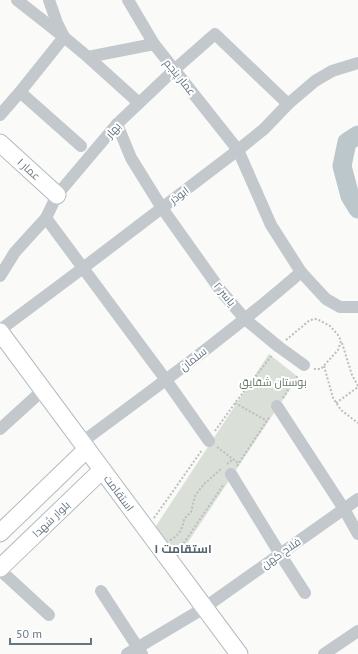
<svg xmlns="http://www.w3.org/2000/svg" width="358" height="654" font-family="'PT Sans',Cairo,sans-serif">
<style>
.green{fill:#dadfd7}
.lines{fill:none;stroke-linecap:round;stroke-linejoin:round}
.river{stroke:#bbc7cb;stroke-width:19}
.secondary-casing{stroke:#b3babf;stroke-width:19}
.path{stroke:#bbbfc2;stroke-width:2;stroke-dasharray:2 2;stroke-linecap:butt}
.street{stroke:#c3c8cc;stroke-width:12}
.secondary{stroke:#fff;stroke-width:17}
.labels{text-anchor:middle;stroke-width:4;stroke-linejoin:round;paint-order:stroke}
.street-label{font-size:11px;fill:#657683;stroke:#fff}
.park-label{font-size:11px;fill:#687a64;stroke:#fff}
.neighbourhood-label{font-size:12px;font-weight:bold;fill:#57646e;stroke:#fff}
</style>
<rect width="100%" height="100%" fill="#fafaf8"/>
<path class="green" d="M 269,354 L 298,377 L 178,557 L 154,529 Z"/>
<g class="lines">
<path class="river" d="M 358,135 L 347,142 L 342,166 L 350,196 L 358,209"/>
<defs>
<g id="secondary">
<path d="M 0,143 L 57,195"/>
<path d="M 0,332 L 239,654"/>
<path d="M 0,533 L 87,449"/>
<path d="M 0,568 L 102,470"/>
</g>
</defs>
<use href="#secondary" class="secondary-casing"/>
<g class="path">
<path d="M 286,340 L 310,320 L 317,319 L 330,326 L 338,335 L 341,341 L 338,350 L 321,369 L 314,369"/>
<path d="M 342,343 L 352,375 L 358,386"/>
<path d="M 324,366 L 333,398 L 341,410 L 358,423"/>
<path d="M 283,398 L 298,375"/>
<path d="M 235,403 L 267,421"/>
<path d="M 336,403 L 358,387"/>
<path d="M 215,431 L 235,403 L 272,355"/>
<path d="M 217,447 L 238,463"/>
<path d="M 227,464 L 233,459"/>
<path d="M 237,466 L 270,416"/>
<path d="M 154,518 L 202,450"/>
<path d="M 170,540 C 179,536 183,528 184,519 L 191,512 L 195,496 L 204,484 L 221,469"/>
<path d="M 179,550 L 224,484"/>
</g>
<g class="street">
<path d="M 49,0 L 57,23 L 64,37 L 88,57 L 139,103"/>
<path d="M 128,0 L 154,44 L 238,150 L 271,225 L 301,272 L 326,299 L 340,307 L 358,307"/>
<path d="M 88,57 L 154,44"/>
<path d="M 20,92 L 81,146"/>
<path d="M 0,115 L 20,92 L 64,37 L 17,0"/>
<path d="M 117,124 L 131,158 L 162,208 L 221,291 L 245,319 L 279,347 L 304,365"/>
<path d="M 46,218 L 166,380 L 209,441"/>
<path d="M 0,276 L 15,252 L 46,218 L 57,195 L 117,124 L 174,70 L 215,34 L 288,104"/>
<path d="M 0,330 L 83,268 L 238,150 L 264,129 L 288,104 L 315,81 L 332,71 L 358,63"/>
<path d="M 277,406 L 344,509 L 358,534"/>
<path d="M 0,429 L 43,390"/>
<path d="M 82,442 C 156,387 231,333 301,272"/>
<path d="M 231,474 L 280,554 L 305,593"/>
<path d="M 0,570 L 49,615"/>
<path d="M 101,591 L 142,654"/>
<path d="M 127,654 L 204,608 L 358,499"/>
<path d="M 324,654 L 358,631"/>
</g>
<use href="#secondary" class="secondary"/>
</g>
<g class="labels">
<g class="street-label">
<text transform="translate(180 77) rotate(51)" y="4">عمار پنجم</text>
<text transform="translate(113 130) rotate(-48)" y="4">بهار</text>
<text transform="translate(29 169) rotate(43)" y="4">عمار ۱</text>
<text transform="translate(179 195) rotate(-37)" y="4">ابوذر</text>
<text transform="translate(225 294) rotate(51)" y="4">یاسر ۲</text>
<text transform="translate(193 359) rotate(-38)" y="4">سلمان</text>
<text transform="translate(119 493) rotate(53)" y="4">استقامت</text>
<text transform="translate(51 519) rotate(-44)" y="4">بلوار شهدا</text>
<text transform="translate(281 553) rotate(-35)" y="4">فلاح کهن</text>
</g>
<g class="park-label">
<text x="273" y="386">بوستان شقایق</text>
</g>
<g class="neighbourhood-label">
<text x="183" y="553">استقامت ۱</text>
</g>
</g>
<path d="M10 638v6h81v-6" fill="none" stroke="#657683" stroke-width="2"/>
<text x="16" y="638" font-size="12" fill="#657683" stroke="#ffffff" stroke-width="3" paint-order="stroke">50 m</text>
</svg>
